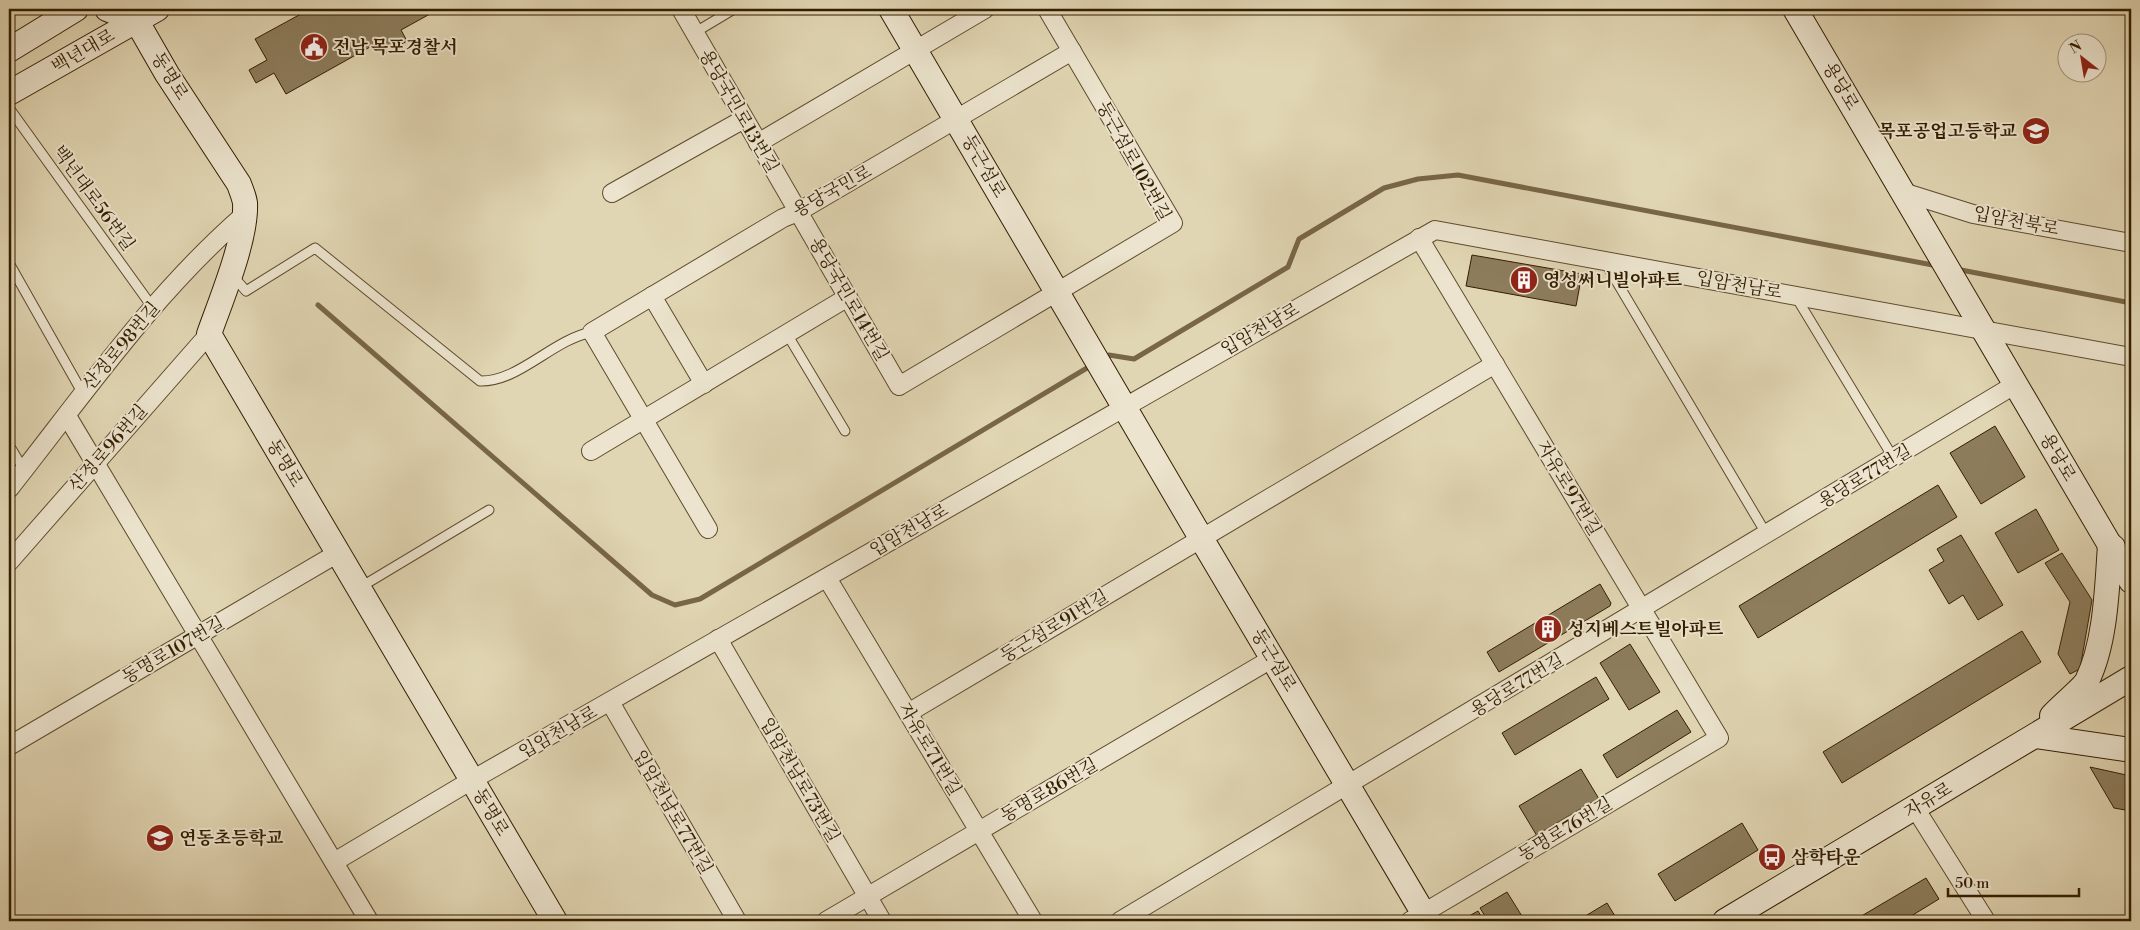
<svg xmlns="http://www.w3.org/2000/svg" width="2140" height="930" font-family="'Libre Bodoni','Noto Serif KR',serif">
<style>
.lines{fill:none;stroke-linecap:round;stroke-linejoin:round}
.stream{stroke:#786647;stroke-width:5}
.building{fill:#8d7d5d;stroke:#331d00}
.lane-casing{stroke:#5e4b2d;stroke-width:11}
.street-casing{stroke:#5e4b2d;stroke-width:20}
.secondary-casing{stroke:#331d00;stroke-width:26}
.lane{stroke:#ece4ce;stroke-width:9}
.street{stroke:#ece4ce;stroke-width:18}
.secondary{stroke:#ece4ce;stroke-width:24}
.labels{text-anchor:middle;stroke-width:4;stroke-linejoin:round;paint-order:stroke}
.poi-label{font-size:18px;font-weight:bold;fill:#331d00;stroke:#ece4ce;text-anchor:start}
.street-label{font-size:18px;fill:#331d00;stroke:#ece4ce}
</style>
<rect width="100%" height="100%" fill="#e1d6b3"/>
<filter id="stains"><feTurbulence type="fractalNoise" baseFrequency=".004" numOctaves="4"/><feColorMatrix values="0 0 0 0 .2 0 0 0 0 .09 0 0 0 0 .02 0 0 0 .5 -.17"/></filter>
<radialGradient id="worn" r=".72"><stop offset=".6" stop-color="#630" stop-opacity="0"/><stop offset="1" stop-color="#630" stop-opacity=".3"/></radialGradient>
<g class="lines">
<g class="stream">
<path d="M 1956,269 L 2131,303"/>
<path d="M 318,305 L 652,595 L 675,605 L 700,599 L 1092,365"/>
<path d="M 1104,358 L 1109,355 L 1134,359 L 1288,267 L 1299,239 L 1384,188 L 1418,179 L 1458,175 L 1938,266"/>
</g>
</g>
<g class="building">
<path d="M 310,9 L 439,9 L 401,30 L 407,41 L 385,53 L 379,42 L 286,94 L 274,73 L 256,83 L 249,70 L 267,60 L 255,39 Z"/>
<path d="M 1472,255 L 1582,274 L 1576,306 L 1466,286 Z"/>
<path d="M 1995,426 L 2025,477 L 1981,504 L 1950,453 Z"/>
<path d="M 1938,485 L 1957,517 L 1758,638 L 1739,606 Z"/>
<path d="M 2036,509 L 2059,550 L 2018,573 L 1995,533 Z"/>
<path d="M 1961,535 L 2003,605 L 1978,620 L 1963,595 L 1949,604 L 1929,570 L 1944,561 L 1937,549 Z"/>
<path d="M 2062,553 L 2092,600 L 2080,669 L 2070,674 L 2058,654 L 2070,602 L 2045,563 Z"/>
<path d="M 1600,584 L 1611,603 L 1610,606 L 1499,672 L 1487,652 Z"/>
<path d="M 2022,631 L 2041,662 L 1842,783 L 1823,752 Z"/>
<path d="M 1630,644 L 1660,692 L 1629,710 L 1600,663 Z"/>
<path d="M 1596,677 L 1609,699 L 1515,755 L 1502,733 Z"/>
<path d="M 1677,710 L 1691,732 L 1617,778 L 1603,755 Z"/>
<path d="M 2090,767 L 2131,776 L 2131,811 L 2114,808 Z"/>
<path d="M 1581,769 L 1599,799 L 1537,836 L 1519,806 Z"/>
<path d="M 1742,823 L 1758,850 L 1675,901 L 1658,874 Z"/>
<path d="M 1926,878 L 1939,899 L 1903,921 L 1853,921 Z"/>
<path d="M 1507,892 L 1525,921 L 1488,921 L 1480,908 Z"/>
<path d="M 1607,903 L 1618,921 L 1577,921 Z"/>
<path d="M 1478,911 L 1484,921 L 1460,921 Z"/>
</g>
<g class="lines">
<defs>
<g id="lane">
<path d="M 694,33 L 734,9"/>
<path d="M 9,108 L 153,308"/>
<path d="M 1605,262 L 1767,535"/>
<path d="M 9,263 L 82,392"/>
<path d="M 233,276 L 246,291 L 315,248 L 480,381 C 519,382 552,340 592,332"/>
<path d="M 1796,297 L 1894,459"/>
<path d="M 787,334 L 845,431"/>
<path d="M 9,445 L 24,470"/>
<path d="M 359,588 L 489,510"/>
</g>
<g id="street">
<path d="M 681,9 L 899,386 L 1173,223 L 1047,9"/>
<path d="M 758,143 L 985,9"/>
<path d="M 1903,192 L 1973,214 L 2131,243"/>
<path d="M 612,193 L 744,119"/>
<path d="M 652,296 L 704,384"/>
<path d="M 67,416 L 369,921"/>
<path d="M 591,451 L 848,297"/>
<path d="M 9,489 C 84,394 153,294 245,214"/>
<path d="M 708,529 L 592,332 L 783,218 L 798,212 L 1072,51"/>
<path d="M 9,562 L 209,334"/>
<path d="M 827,578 L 1033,921"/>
<path d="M 718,639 L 882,921"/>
<path d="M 610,702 L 737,921"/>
<path d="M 908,713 L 1495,364"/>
<path d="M 9,746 L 338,553"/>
<path d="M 1915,808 L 1986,921"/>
<path d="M 334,862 L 472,780 L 1435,230 L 2131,357"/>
<path d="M 826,921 L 1273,658"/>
<path d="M 1120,921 L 2016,384"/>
<path d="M 1410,921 L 1719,738 L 1419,238"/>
</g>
<g id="secondary">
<path d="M 107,9 L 136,20 L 167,74 L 239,184 C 241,190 244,196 245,203 C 247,238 221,300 209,334 L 555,921"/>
<path d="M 891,9 L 1201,538 L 1428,921"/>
<path d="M 1795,9 L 2131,581"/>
<path d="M 9,50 L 76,9"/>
<path d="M 9,93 L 157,9"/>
<path d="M 2052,716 C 2060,707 2083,688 2087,681 C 2106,642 2107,587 2110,545 L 2113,547"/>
<path d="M 2035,736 L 2131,750"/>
<path d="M 1725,921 L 2131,678"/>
</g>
</defs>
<use href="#lane" class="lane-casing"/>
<use href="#street" class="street-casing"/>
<use href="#secondary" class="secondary-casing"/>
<use href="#lane" class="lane"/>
<use href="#street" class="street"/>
<use href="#secondary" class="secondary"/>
</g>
<defs>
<symbol id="civic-disc" viewBox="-11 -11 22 22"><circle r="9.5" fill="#8f2418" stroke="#ece4ce"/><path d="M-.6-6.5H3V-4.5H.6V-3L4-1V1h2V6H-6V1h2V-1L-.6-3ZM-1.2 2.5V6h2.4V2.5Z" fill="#fff"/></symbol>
<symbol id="school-disc" viewBox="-11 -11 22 22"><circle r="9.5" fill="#8f2418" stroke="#ece4ce"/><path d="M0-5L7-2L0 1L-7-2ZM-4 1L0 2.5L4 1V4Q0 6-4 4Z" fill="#fff"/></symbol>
<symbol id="building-disc" viewBox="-11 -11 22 22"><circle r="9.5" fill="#8f2418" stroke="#ece4ce"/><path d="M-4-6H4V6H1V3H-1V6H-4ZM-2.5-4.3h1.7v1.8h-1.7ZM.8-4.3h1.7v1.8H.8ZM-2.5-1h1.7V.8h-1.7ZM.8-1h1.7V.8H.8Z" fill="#fff"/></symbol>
<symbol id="bus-disc" viewBox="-11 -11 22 22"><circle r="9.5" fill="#8f2418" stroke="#ece4ce"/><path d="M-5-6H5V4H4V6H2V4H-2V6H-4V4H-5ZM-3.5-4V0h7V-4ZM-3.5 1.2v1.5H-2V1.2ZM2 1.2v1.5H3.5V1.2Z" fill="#fff"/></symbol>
</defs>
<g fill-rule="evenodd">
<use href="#civic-disc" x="298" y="31" width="32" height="32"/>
<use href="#school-disc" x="2020" y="115" width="32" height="32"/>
<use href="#building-disc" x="1508" y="264" width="32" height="32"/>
<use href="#building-disc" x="1532" y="613" width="32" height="32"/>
<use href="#school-disc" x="144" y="822" width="32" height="32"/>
<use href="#bus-disc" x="1756" y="841" width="32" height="32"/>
</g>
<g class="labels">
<g class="poi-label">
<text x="333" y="53">전남 목포경찰서</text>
<text x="2017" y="137" text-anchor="end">목포공업고등학교</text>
<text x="1543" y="286">영성써니빌아파트</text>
<text x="1567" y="635">성지베스트빌아파트</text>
<text x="179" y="844">연동초등학교</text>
<text x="1791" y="863">삼학타운</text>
</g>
<g class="street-label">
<text transform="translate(83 51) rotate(-30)" y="6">백년대로</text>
<text transform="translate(170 76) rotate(58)" y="6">동명로</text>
<text transform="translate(1841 86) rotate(60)" y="6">용당로</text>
<text transform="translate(739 111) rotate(60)" y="6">용당국민로13번길</text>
<text transform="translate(1134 161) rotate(61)" y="6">둥근섬로102번길</text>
<text transform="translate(984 166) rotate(60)" y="6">둥근섬로</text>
<text transform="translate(832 191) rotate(-29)" y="6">용당국민로</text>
<text transform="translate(94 198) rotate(54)" y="6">백년대로56번길</text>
<text transform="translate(2016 221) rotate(11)" y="6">입암천북로</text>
<text transform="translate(1739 285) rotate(10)" y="6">입암천남로</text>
<text transform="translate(849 299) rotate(60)" y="6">용당국민로14번길</text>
<text transform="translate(1260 329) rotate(-30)" y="6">입암천남로</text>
<text transform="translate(121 346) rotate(-50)" y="6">산정로98번길</text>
<text transform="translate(108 448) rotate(-49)" y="6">산정로96번길</text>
<text transform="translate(2058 457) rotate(60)" y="6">용당로</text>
<text transform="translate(285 463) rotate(59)" y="6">동명로</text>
<text transform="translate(1865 476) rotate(-31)" y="6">용당로77번길</text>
<text transform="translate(1569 488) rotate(59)" y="6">자유로97번길</text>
<text transform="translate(909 530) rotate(-30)" y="6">입암천남로</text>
<text transform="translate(1054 626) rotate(-31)" y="6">둥근섬로91번길</text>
<text transform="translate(173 650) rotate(-30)" y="6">동명로107번길</text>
<text transform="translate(1274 660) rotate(59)" y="6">둥근섬로</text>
<text transform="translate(1517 685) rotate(-31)" y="6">용당로77번길</text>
<text transform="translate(558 732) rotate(-30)" y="6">입암천남로</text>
<text transform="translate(930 749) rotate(59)" y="6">자유로71번길</text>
<text transform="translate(800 780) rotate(60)" y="6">입암천남로73번길</text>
<text transform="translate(1049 790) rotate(-30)" y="6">동명로86번길</text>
<text transform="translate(1928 800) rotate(-31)" y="6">자유로</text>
<text transform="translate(491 812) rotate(59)" y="6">동명로</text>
<text transform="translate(673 812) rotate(60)" y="6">입암천남로77번길</text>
<text transform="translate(1565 829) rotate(-31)" y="6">동명로76번길</text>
</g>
</g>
<rect width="2140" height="930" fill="none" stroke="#e1d6b3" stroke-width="30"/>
<rect x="10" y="10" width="2120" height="910" fill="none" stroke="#331d00" stroke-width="2.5"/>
<rect x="15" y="15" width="2110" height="900" fill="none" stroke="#331d00"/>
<g transform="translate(2082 58) rotate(329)"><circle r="24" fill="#ece4ce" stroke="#a2947c"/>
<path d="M0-4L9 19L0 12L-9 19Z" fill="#8f2418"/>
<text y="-8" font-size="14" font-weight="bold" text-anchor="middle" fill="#331d00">N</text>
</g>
<path d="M1948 888v8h131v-8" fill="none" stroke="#331d00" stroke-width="2.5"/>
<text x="1955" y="888" font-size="15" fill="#331d00" stroke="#ece4ce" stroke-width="4" paint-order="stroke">50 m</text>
<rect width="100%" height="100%" filter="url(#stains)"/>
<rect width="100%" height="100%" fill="url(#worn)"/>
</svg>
